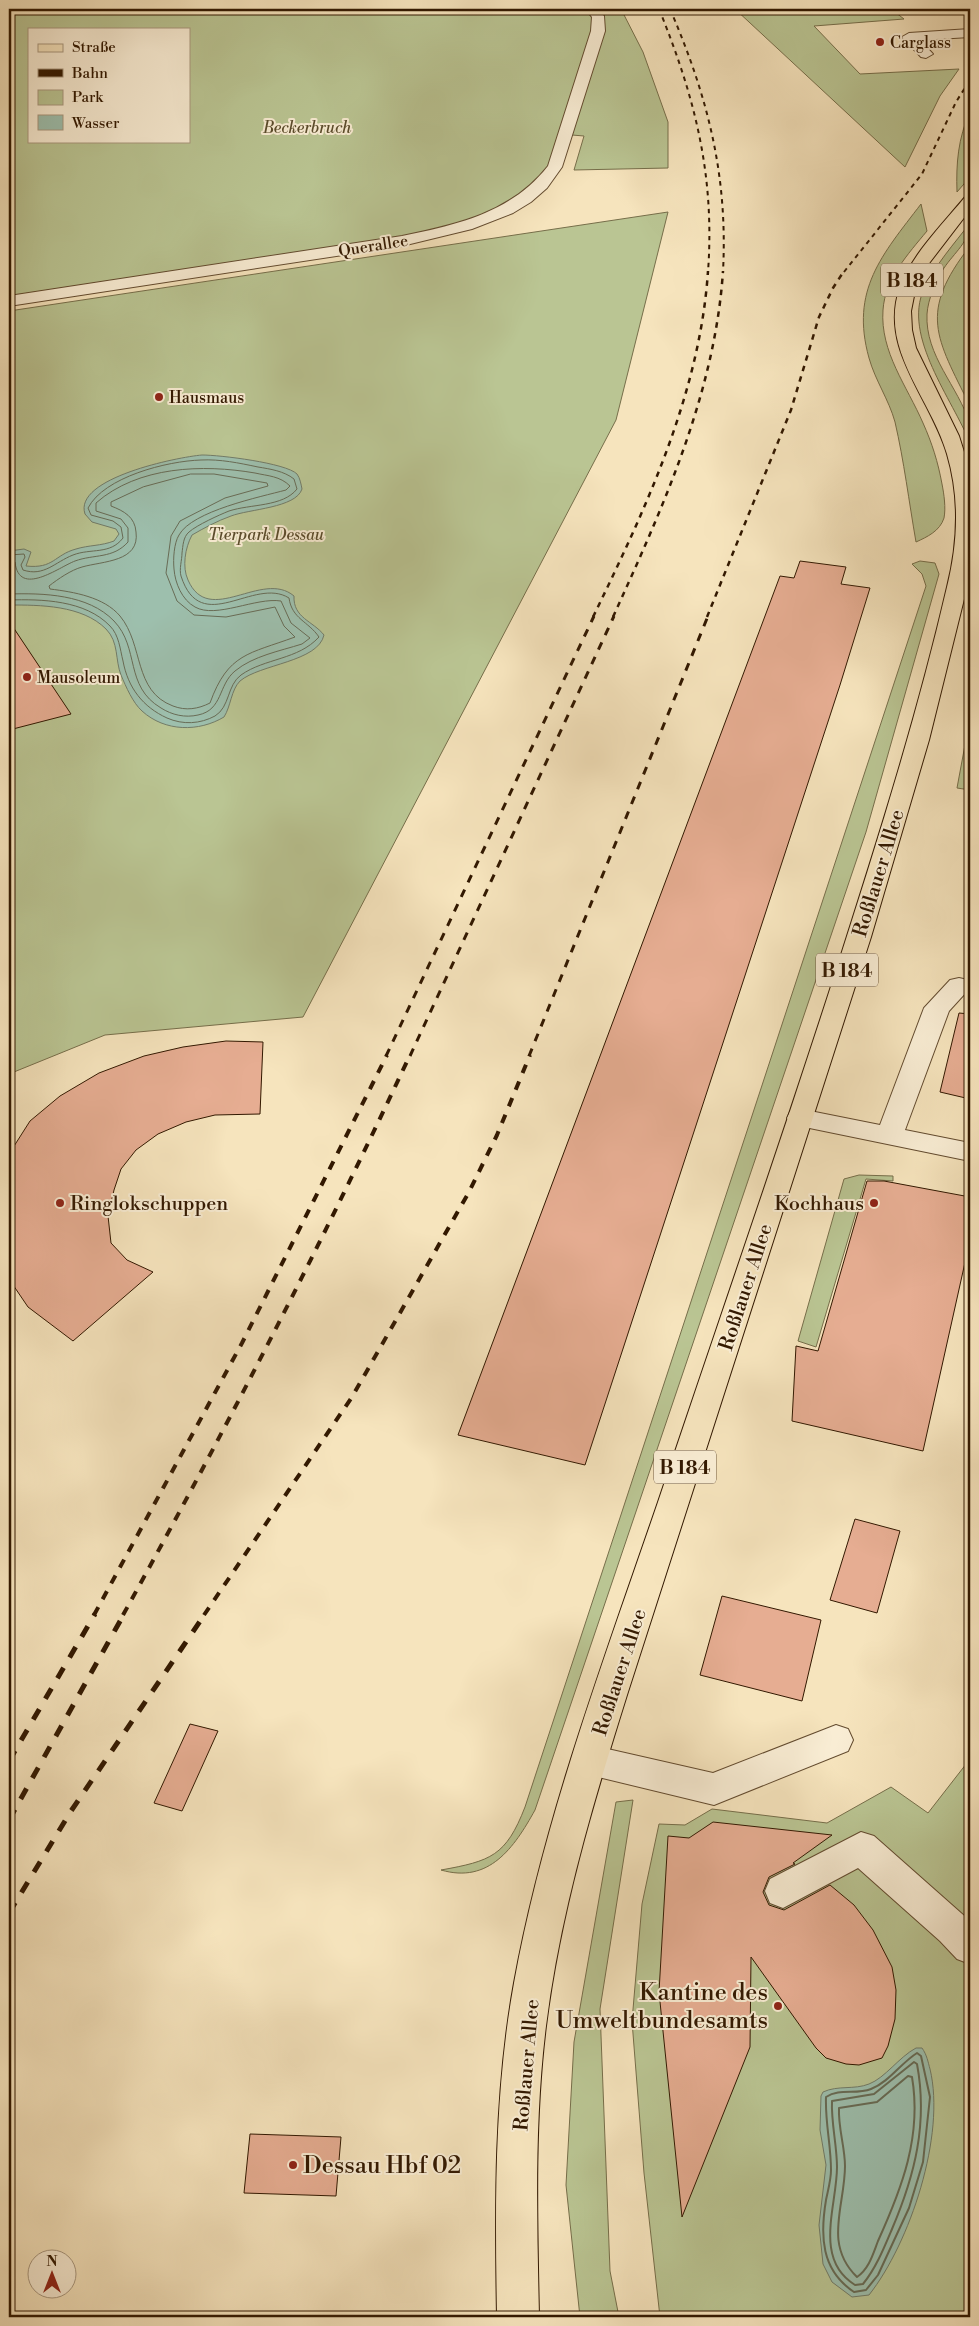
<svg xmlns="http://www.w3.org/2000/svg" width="979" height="2326" font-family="'Libre Bodoni',serif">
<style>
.green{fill:#bac593;stroke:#766e4a;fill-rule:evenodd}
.water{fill:#9dbfad;stroke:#727c68}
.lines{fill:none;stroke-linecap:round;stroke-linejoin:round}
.shore-far1{stroke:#686c56;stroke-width:1}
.shore{stroke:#686c56;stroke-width:2}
.building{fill:#e6ad92;stroke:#321800}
.minor-casing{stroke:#634b2f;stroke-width:2}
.major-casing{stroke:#321800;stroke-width:2}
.minor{fill:#f9edd4;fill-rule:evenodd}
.major{fill:#f6e4bd;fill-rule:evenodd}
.rail-far4{stroke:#321800;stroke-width:2;stroke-dasharray:4.5 4.5;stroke-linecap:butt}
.rail-far3{stroke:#321800;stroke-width:2.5;stroke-dasharray:5.5 5.5;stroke-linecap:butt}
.rail-far2{stroke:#321800;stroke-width:3;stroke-dasharray:8 8;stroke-linecap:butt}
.rail-far1{stroke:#321800;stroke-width:4;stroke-dasharray:9 9;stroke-linecap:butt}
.rail{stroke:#321800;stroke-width:5;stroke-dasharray:12 12;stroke-linecap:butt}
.poi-dot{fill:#8f2418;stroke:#f9edd4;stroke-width:2}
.labels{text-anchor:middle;stroke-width:4;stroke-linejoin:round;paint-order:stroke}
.far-poi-label{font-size:16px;fill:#321800;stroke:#f9edd4;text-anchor:start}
.far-park-label{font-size:16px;font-style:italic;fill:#5b4c2c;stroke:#f9edd4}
.far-street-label{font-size:16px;fill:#321800;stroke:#f9edd4}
.shield{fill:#f9edd4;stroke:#6e5840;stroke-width:1}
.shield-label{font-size:19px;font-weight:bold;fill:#321800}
.street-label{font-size:20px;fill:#321800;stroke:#f9edd4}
.poi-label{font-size:20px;fill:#321800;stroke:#f9edd4;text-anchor:start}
.near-poi-label{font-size:24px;fill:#321800;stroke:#f9edd4;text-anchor:end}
</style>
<rect width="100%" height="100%" fill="#f6e4bd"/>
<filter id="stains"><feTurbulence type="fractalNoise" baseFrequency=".004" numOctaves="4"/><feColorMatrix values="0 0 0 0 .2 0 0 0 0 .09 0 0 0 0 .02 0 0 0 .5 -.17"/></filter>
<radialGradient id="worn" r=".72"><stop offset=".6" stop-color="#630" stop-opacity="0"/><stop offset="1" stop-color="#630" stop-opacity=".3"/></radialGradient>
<g class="green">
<path d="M 9,9 L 583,9 L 592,12 L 595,19 L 549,167 L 526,193 L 500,209 L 463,222 L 414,235 L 9,296 ZM 29,29 L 189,29 L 189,141 L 29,141 Z"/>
<path d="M 592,9 L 621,9 L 643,52 L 668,122 L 668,168 L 574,170 L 584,136 L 572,135 L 603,18 Z"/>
<path d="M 735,9 L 891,9 L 904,19 L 814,26 L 860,74 L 959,69 L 940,96 L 905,167 Z"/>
<path d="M 970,111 L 970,177 L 957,192 C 956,163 958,139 970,111 Z"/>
<path d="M 921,204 L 927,231 C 908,254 885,279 883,310 C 880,352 907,386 923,423 C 932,443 938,462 942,484 C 944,494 946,508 944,518 C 940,531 927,537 916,542 C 909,502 904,461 895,422 C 889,400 875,380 869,358 C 850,290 882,255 921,204 Z"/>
<path d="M 668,212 L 616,420 L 303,1017 L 105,1035 L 9,1074 L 9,311 Z"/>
<path d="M 970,223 C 970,241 954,253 944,268 C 936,280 928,299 927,314 C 925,356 958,386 970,424 C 971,429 970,437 970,443 C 953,400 902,336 924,289 C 935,265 954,244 970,223 Z"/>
<path d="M 970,246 L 970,406 C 936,337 918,313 970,246 Z"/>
<path d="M 920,561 L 935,563 L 939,574 L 866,832 L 535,1810 C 514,1848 489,1884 441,1870 C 491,1861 506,1856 525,1807 L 926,586 L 922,574 L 912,564 Z"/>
<path d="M 970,718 L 970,790 L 957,788 Z"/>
<path d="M 859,1175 L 893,1176 L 893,1181 L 866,1179 L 816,1347 L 798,1341 L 844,1179 Z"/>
<path d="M 970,1759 L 970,2317 L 660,2317 L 644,2173 L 632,2021 L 642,1904 L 659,1824 L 685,1825 L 712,1809 L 827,1823 L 891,1787 L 928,1813 Z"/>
<path d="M 633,1800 L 600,2009 L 610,2271 L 619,2317 L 580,2317 L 566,2185 L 574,2042 L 616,1802 Z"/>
</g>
<g class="water">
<path d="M 202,455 C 220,455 286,463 297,474 C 300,478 301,484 302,489 C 296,508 249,509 231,516 C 217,521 204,528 192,535 C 185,548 182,567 188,580 C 209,628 262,569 294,596 C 293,618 313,621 324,635 C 318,662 260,664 240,681 C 231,690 231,706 224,717 C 199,732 165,732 142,711 C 133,703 126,687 121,675 C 115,660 119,642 106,629 C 82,605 40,605 9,605 L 9,551 L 24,549 L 31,552 L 26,566 C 54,569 54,555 76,549 C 89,545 101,546 114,541 L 119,534 L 116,529 L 92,522 L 85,514 C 73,478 178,457 202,455 Z"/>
<path d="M 916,2048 L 922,2048 C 927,2055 928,2062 930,2069 C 946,2135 910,2243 869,2295 L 852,2297 L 832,2282 L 823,2264 L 819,2225 L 826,2165 L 820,2130 L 821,2096 L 823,2092 C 838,2085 854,2090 869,2084 C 885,2078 899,2057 916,2048 Z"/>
</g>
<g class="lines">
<g class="shore-far1">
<path d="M 191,474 L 214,474 L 267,483 L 268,486 L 225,498 L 180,521 L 171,536 L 166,573 L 177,601 L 194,615 L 226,617 L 275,607 L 284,626 L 295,637 C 249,654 228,653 210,703 C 198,709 186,711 173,706 C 133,691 144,645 120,616 C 104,597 74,592 50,589 L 49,586 C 58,579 71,570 82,567 C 103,561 140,562 136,532 C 135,517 124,511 111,506 L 111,502 L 143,487 Z"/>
<path d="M 9,555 L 24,554 L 25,557 L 21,565 L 23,570 C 44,577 55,562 73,555 C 91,548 110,555 123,538 L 121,527 L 113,521 L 91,515 L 88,508 C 104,477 167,461 201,460 C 220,459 239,463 258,467 C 270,469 284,471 294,479 L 297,489 C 283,507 250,504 229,511 C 219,515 197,525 189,532 C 183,537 183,546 182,553 C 182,560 179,569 181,576 C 201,638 254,576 289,598 C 292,619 308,621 319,637 C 298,660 265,658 241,675 C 227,685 230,707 215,716 C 200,724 183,725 167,718 C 143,707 128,688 123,661 C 120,649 119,635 110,626 C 85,600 42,599 9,600"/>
<path d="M 9,561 L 15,562 C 19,598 59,567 75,561 C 94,554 113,559 128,542 L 128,528 L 121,519 L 96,511 L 96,503 C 138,466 203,464 255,473 C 268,476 280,476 290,486 L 286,490 C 260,497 192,511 179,535 C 174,543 173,559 174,569 C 175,583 182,600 195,607 C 216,619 256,597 281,601 L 291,623 L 310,638 L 302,644 C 280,651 253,656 235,671 C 218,685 223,710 198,715 C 185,718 172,715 161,708 C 124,686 140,648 114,621 C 88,594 43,593 9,594"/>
</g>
<g class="shore">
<path d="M 917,2053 L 921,2056 L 930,2097 L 923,2162 L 909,2208 L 878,2275 L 866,2290 L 854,2292 C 821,2270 820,2236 826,2200 C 828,2190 831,2180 831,2170 C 831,2145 825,2122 826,2097 C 840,2088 856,2095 871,2089 C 889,2082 901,2063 917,2053 Z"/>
<path d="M 914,2062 L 917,2064 C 928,2123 915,2175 892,2229 C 884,2248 876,2268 863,2284 L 855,2285 C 813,2259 837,2206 837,2167 C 837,2145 831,2123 832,2101 L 874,2094 Z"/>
<path d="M 908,2076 L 912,2077 C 922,2136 902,2188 878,2241 C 873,2254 869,2269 857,2277 C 823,2244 845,2206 845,2166 C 845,2147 838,2128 839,2108 L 877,2102 Z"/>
</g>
</g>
<g class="building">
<path d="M 800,561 L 846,567 L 841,584 L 870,588 L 840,685 L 585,1465 L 458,1435 L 780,576 L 794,578 Z"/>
<path d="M 9,621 L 71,714 L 9,730 Z"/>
<path d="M 959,1013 L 970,1014 L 970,1099 L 940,1092 Z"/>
<path d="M 226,1041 L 263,1042 L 260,1114 L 215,1115 L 186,1122 L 158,1134 L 136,1150 L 121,1169 L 114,1190 L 108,1216 L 111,1243 L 127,1260 L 153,1272 L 73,1341 L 28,1307 L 9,1279 L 9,1154 L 30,1121 L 60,1096 L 99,1073 L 144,1056 L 183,1047 Z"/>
<path d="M 867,1181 L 884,1181 L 970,1197 L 970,1240 L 923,1451 L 792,1421 L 796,1346 L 818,1351 Z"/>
<path d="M 855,1519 L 900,1531 L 877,1613 L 830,1600 Z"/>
<path d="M 722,1596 L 821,1620 L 802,1701 L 700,1675 Z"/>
<path d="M 190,1724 L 218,1731 L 182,1811 L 154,1803 Z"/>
<path d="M 713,1822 L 832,1835 L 793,1863 L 795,1864 L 769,1877 L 763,1892 L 769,1905 L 784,1910 L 830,1885 L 854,1905 L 873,1930 L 892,1967 L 896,1990 L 895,2019 L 888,2046 L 882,2058 L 859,2065 L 846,2064 L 826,2058 L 816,2048 L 751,1957 L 750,2047 L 682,2217 L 659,1992 L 668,1836 L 689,1838 Z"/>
<path d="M 250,2134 L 341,2137 L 336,2196 L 244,2193 Z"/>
</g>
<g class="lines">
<defs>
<g id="minor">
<path d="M 588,9 L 598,9 L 604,16 L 605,31 L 562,167 L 547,188 L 531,202 L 513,213 L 472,229 L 402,246 L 9,306 L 9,296 L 402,236 C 457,225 511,213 548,166 L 591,31 L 592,17 L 587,11 Z"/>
<path d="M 970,29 L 970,37 L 920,40 L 933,54 L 926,58 L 921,57 L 902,37 L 909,33 Z"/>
<path d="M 959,978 L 968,980 L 970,988 L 949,1011 L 905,1130 L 970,1143 L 970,1161 L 790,1124 L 787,1118 L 790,1112 L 800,1109 L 880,1125 L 924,1008 L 950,980 Z"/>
<path d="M 836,1725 L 848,1729 L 853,1740 L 848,1751 L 714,1805 L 590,1775 L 578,1771 L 572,1760 L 578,1749 L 590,1745 L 713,1773 Z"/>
<path d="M 861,1832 L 874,1836 L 970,1921 L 970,1964 L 957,1959 L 940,1941 L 858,1868 L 783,1908 L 770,1903 L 765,1891 L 770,1879 Z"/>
</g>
<path id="major" d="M 970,195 L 970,210 L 927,266 L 915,291 L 911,311 L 912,330 L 916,348 L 959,436 L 970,471 L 970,573 L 967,587 L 929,740 L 871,937 L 627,1695 C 593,1803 560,1913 546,2026 C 534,2122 537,2220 539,2317 L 497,2317 C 495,2206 494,2093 514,1983 C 544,1818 604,1660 658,1502 C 716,1329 776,1157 832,983 C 874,852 916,721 947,587 C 958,543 960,498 947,454 C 931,398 878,349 900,287 C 913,253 942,225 965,197 Z"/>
</defs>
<use href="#minor" class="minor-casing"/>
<use href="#major" class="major-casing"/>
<use href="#minor" class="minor"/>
<use href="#major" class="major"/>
<g class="rail-far4">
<path d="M 659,9 C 695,97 715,176 708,272"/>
<path d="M 670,9 C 708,97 728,176 723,272"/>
<path d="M 844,272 L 922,174 L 956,102 L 970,80"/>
</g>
<g class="rail-far3">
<path d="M 593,617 C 646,508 700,393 708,271"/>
<path d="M 613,617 C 663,507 715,393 723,271"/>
<path d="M 707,617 L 791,410 L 819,317 L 833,288 L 844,271"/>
</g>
<g class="rail-far2">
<path d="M 386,1056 L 594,616"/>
<path d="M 410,1056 L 614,616"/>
<path d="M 529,1056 L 708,616"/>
</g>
<g class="rail-far1">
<path d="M 94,1615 L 242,1343 L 387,1055"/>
<path d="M 123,1615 C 225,1431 321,1245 410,1055"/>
<path d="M 204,1615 L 352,1397 L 469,1192 L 497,1135 L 530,1055"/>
</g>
<g class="rail">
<path d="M 9,1761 L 95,1614"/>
<path d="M 9,1820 L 124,1614"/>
<path d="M 9,1913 L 71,1811 L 205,1614"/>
</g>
</g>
<g class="poi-dot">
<circle cx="880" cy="42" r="5"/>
<circle cx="159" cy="397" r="5"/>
<circle cx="27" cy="677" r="5"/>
<circle cx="60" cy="1203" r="5"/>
<circle cx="874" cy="1203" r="5"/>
<circle cx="778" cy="2006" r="5"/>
<circle cx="293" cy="2165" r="5"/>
</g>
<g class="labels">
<g class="far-poi-label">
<text x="890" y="48">Carglass</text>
<text x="169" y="403">Hausmaus</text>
<text x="37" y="683">Mausoleum</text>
</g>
<g class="far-park-label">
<text x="307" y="133">Beckerbruch</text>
<text x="266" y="540">Tierpark Dessau</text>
</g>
<g class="far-street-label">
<text transform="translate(373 245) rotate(-9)" y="6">Querallee</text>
</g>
<g class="shield">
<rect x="881" y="263.5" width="62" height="33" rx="4"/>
<rect x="816" y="953.5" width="62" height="33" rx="4"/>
<rect x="654" y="1450.5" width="62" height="33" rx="4"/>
</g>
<g class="shield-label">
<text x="912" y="287">B 184</text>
<text x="847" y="977">B 184</text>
<text x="685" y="1474">B 184</text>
</g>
<g class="street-label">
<text transform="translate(878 873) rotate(-73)" y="7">Roßlauer Allee</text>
<text transform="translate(745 1287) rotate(-72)" y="7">Roßlauer Allee</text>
<text transform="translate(619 1672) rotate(-72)" y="7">Roßlauer Allee</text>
<text transform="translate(526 2065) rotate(-85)" y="7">Roßlauer Allee</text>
</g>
<g class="poi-label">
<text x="70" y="1210">Ringlokschuppen</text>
<text x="864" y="1210" text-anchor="end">Kochhaus</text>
</g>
<g class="near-poi-label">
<text x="768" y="2000">Kantine des<tspan x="768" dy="28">Umweltbundesamts</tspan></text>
<text x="303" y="2173" text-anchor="start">Dessau Hbf 02</text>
</g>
</g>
<rect width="979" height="2326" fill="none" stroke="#f6e4bd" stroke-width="30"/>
<rect x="10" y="10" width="959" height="2306" fill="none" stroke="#321800" stroke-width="2.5"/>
<rect x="15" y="15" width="949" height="2296" fill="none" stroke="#321800"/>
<rect x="28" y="28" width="162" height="115" fill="#f9edd4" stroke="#a9987f"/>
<rect x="38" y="44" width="25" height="8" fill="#f6e4bd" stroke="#a9987f"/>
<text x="72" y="52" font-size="15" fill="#321800">Straße</text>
<rect x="38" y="69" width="25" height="8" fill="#321800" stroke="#a9987f"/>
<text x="72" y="78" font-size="15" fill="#321800">Bahn</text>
<rect x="38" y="90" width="25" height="15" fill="#bac593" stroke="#a9987f"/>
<text x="72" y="102" font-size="15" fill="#321800">Park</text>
<rect x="38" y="115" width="25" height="15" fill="#9dbfad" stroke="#a9987f"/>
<text x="72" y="128" font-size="15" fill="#321800">Wasser</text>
<g transform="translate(52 2274)"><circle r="24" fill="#f9edd4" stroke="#a9987f"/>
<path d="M0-4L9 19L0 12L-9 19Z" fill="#8f2418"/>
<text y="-8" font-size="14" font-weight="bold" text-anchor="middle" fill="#321800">N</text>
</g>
<rect width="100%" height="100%" filter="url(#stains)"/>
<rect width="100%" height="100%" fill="url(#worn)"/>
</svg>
